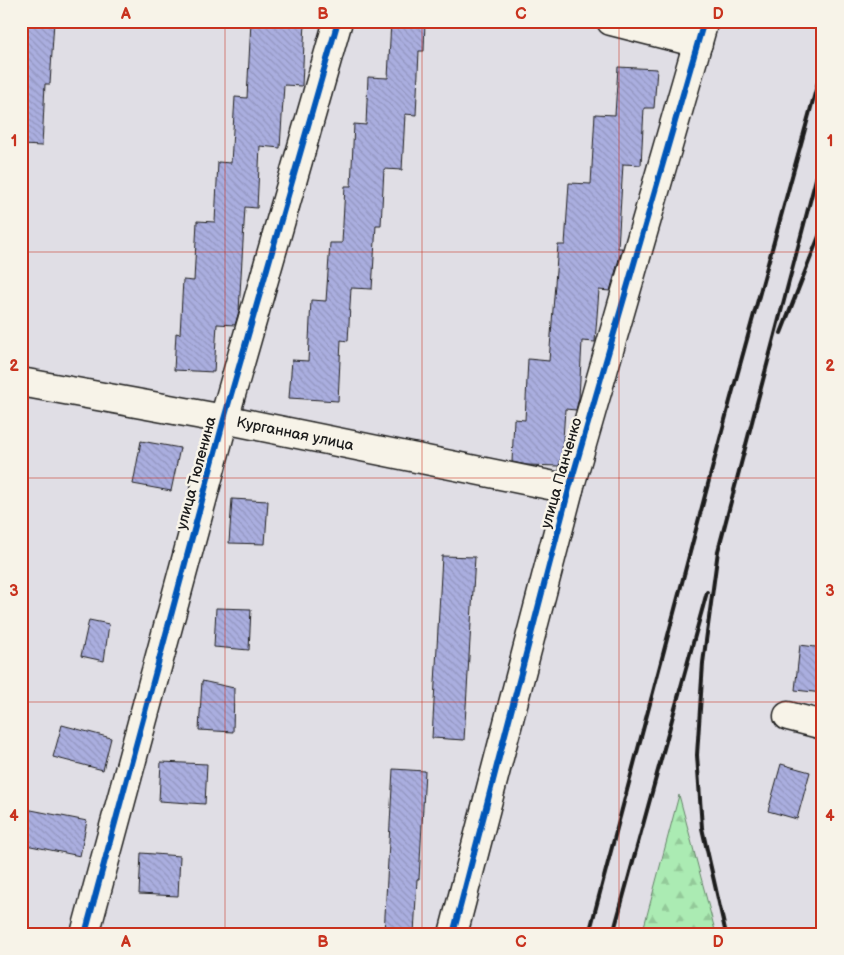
<svg xmlns="http://www.w3.org/2000/svg" width="844" height="955" font-family="'Balsamiq Sans',sans-serif">
<style>
.forest{fill:url(#forest-firs);stroke:#648468}
.building{fill:url(#building-back-hatch);stroke:#1c1c1c}
.lines{fill:none;stroke-linecap:round;stroke-linejoin:round}
.minor-casing{stroke:#1c1c1c;stroke-width:31}
.minor{stroke:#f7f3e8;stroke-width:28}
.rail{stroke:#1c1c1c;stroke-width:4}
.cycleway-casing{stroke:#f7f3e8;stroke-width:9}
.cycleway{stroke:#0057b8;stroke-width:6}
.grid{fill:none;stroke:#c8321e;stroke-width:1;stroke-opacity:0.55}
.labels{text-anchor:middle;stroke-width:5;stroke-linejoin:round;paint-order:stroke}
.street-label{font-size:15px;fill:#1c1c1c;stroke:#f7f3e8}
.neatline{fill:none;stroke:#c8321e;stroke-width:2}
.grid-label{font-size:16px;text-anchor:middle;font-weight:bold;fill:#c8321e}
</style>
<defs>
<pattern id="forest-firs" width="22" height="20" patternUnits="userSpaceOnUse" patternTransform="scale(1.25)"><rect width="22" height="20" fill="#abebb3"/><path d="M5 1l3.5 6h-7zM16 11l3.5 6h-7z" fill="#93c999"/></pattern>
<pattern id="building-back-hatch" width="6" height="6" patternUnits="userSpaceOnUse" patternTransform="scale(1.25)"><rect width="6" height="6" fill="#aaaedf"/><path d="M-1 5l2 2M0 0l6 6M5-1l2 2" fill="none" stroke="#9295bf"/></pattern>
</defs>
<rect width="100%" height="100%" fill="#e0dee5"/>
<filter id="ink" filterUnits="userSpaceOnUse"><feTurbulence type="fractalNoise" baseFrequency=".02" numOctaves="2"/><feDisplacementMap in="SourceGraphic" scale="10" xChannelSelector="R" yChannelSelector="G"/><feConvolveMatrix kernelMatrix="1 2 1 2 8 2 1 2 1" color-interpolation-filters="sRGB"/></filter>
<g filter="url(#ink)">
<path class="forest" d="M 679,795 L 716,934 L 642,934 Z"/>
<g class="building">
<path d="M 21,21 L 54,21 L 50,84 L 45,84 L 42,146 L 21,145 Z"/>
<path d="M 251,21 L 305,21 L 302,86 L 284,85 L 280,148 L 260,146 L 257,208 L 245,207 L 239,311 L 235,325 L 217,324 L 214,372 L 174,370 L 176,333 L 180,334 L 183,280 L 194,281 L 197,221 L 215,222 L 218,162 L 231,163 L 235,97 L 247,98 Z"/>
<path d="M 391,21 L 425,21 L 424,51 L 419,51 L 416,115 L 405,114 L 402,170 L 384,169 L 381,225 L 376,225 L 372,289 L 351,288 L 348,341 L 341,340 L 338,401 L 289,398 L 292,360 L 308,361 L 311,300 L 326,301 L 330,243 L 342,243 L 345,186 L 351,186 L 354,124 L 366,125 L 368,77 L 388,78 Z"/>
<path d="M 618,67 L 657,69 L 654,108 L 644,108 L 641,165 L 623,164 L 618,248 L 622,248 L 610,291 L 599,290 L 595,342 L 582,341 L 579,398 L 576,410 L 565,409 L 562,455 L 559,466 L 527,465 L 512,462 L 514,419 L 525,420 L 528,359 L 549,361 L 558,245 L 565,245 L 569,183 L 591,184 L 595,114 L 615,115 Z"/>
<path d="M 141,441 L 180,448 L 171,491 L 133,484 Z"/>
<path d="M 232,499 L 268,501 L 265,544 L 229,543 Z"/>
<path d="M 442,556 L 475,557 L 464,740 L 432,738 Z"/>
<path d="M 216,608 L 251,609 L 249,650 L 214,647 Z"/>
<path d="M 89,620 L 109,624 L 104,661 L 81,656 Z"/>
<path d="M 800,645 L 823,648 L 823,693 L 795,690 Z"/>
<path d="M 202,681 L 234,688 L 233,732 L 199,730 Z"/>
<path d="M 62,725 L 111,738 L 103,770 L 53,757 Z"/>
<path d="M 161,762 L 207,764 L 205,804 L 159,801 Z"/>
<path d="M 781,764 L 810,772 L 797,819 L 768,811 Z"/>
<path d="M 393,769 L 425,771 L 419,879 L 417,879 L 414,934 L 384,934 Z"/>
<path d="M 21,808 L 87,821 L 80,856 L 21,844 Z"/>
<path d="M 141,853 L 180,856 L 178,896 L 139,894 Z"/>
</g>
<g class="lines">
<defs>
<g id="minor">
<path d="M 611,21 L 698,43"/>
<path id="s1" d="M 21,382 L 224,419 L 569,489"/>
<path d="M 788,716 L 823,725"/>
<path d="M 85,934 L 224,419 L 338,21"/>
<path d="M 453,934 L 569,489 L 704,21"/>
</g>
</defs>
<use href="#minor" class="minor-casing"/>
<use href="#minor" class="minor"/>
<g class="rail">
<path d="M 781,333 L 823,226"/>
<path d="M 589,934 L 730,401 L 823,64"/>
<path d="M 613,934 L 707,592"/>
<path d="M 726,934 L 702,828 L 697,755 L 703,663 L 718,551 L 823,152"/>
</g>
<defs>
<g id="cycleway">
<path d="M 85,934 L 224,419 L 338,21"/>
<path d="M 453,934 L 569,489 L 704,21"/>
</g>
</defs>
<use href="#cycleway" class="cycleway-casing"/>
<use href="#cycleway" class="cycleway"/>
</g>
</g>
<path class="grid" d="M 225,21 L 225,934M 422,21 L 422,934M 619,21 L 619,934M 21,252 L 823,252M 21,478 L 823,478M 21,702 L 823,702"/>
<g class="labels">
<g class="street-label">
<text dy="5" stroke="none"><textPath href="#s1" startOffset="279">Курганная улица</textPath></text>
<text transform="translate(196 473) rotate(-75)" y="5">улица Тюленина</text>
<text transform="translate(561 473) rotate(-74)" y="5">улица Панченко</text>
</g>
</g>
<rect width="844" height="955" fill="none" stroke="#f7f3e8" stroke-width="55"/>
<rect x="28" y="28" width="788" height="900" class="neatline"/>
<g class="grid-label">
<text x="126" y="19">A</text>
<text x="323" y="19">B</text>
<text x="521" y="19">C</text>
<text x="718" y="19">D</text>
<text x="14" y="146">1</text>
<text x="830" y="146">1</text>
<text x="14" y="371">2</text>
<text x="830" y="371">2</text>
<text x="14" y="596">3</text>
<text x="830" y="596">3</text>
<text x="14" y="821">4</text>
<text x="830" y="821">4</text>
<text x="126" y="947">A</text>
<text x="323" y="947">B</text>
<text x="521" y="947">C</text>
<text x="718" y="947">D</text>
</g>
</svg>
